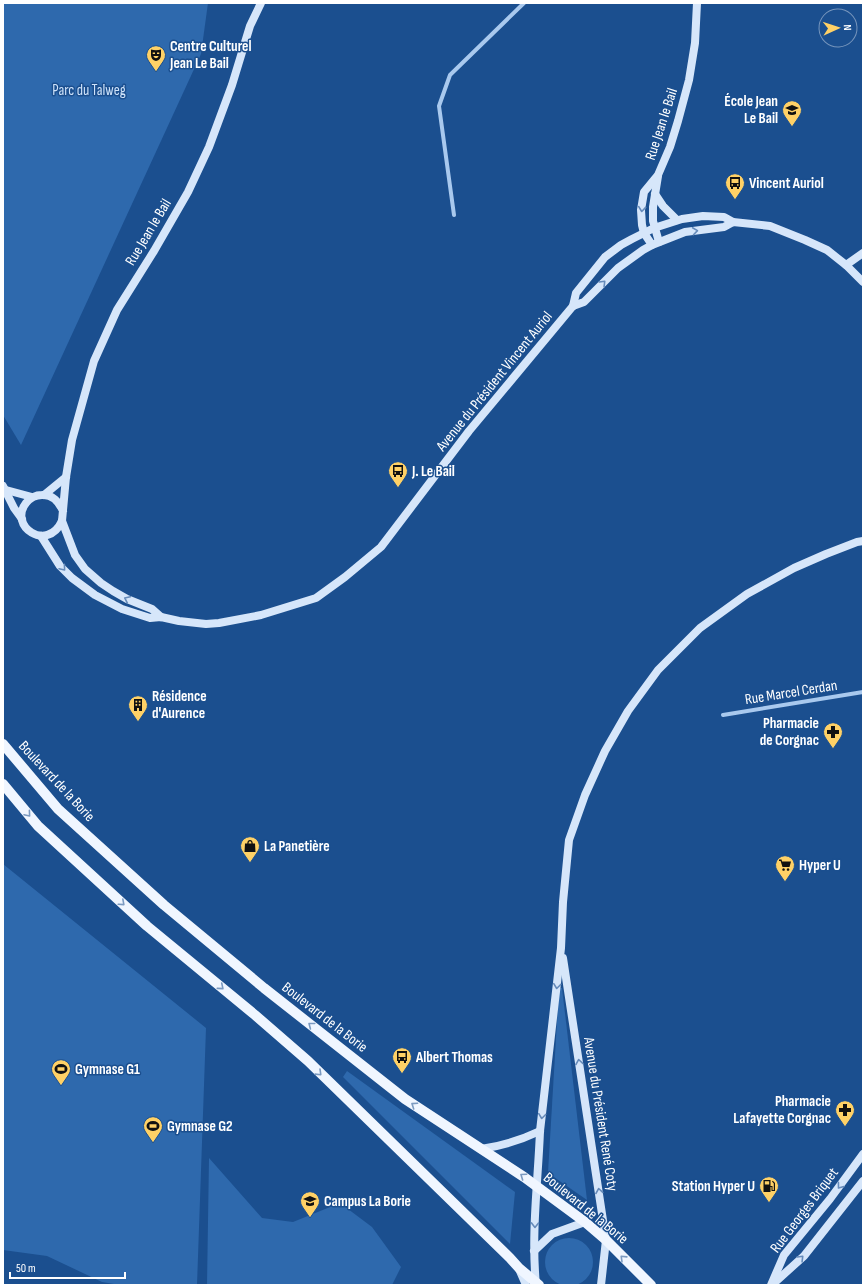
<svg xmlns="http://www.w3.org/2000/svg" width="866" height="1288" font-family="'Sofia Sans Condensed',sans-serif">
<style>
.green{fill:#2e69ad}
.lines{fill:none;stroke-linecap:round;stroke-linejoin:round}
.street{stroke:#a9c9ee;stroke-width:4}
.secondary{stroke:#d6e6fa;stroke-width:8}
.primary{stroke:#f0f6ff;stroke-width:10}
.oneway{stroke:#668bba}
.oneway2{stroke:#7b9ac1}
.labels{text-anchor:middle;stroke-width:3;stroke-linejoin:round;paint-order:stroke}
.poi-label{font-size:15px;font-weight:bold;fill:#fff;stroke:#1b4f8f;text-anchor:start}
.park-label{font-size:15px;fill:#cfe3fa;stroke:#1b4f8f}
.street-label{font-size:15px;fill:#fff;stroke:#1b4f8f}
</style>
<rect width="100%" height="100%" fill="#1b4f8f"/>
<g class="green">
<path d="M 3,3 L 208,3 L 201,54 L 21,445 L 3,415 Z"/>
<path d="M 3,864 L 206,1028 L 197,1285 L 120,1285 L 102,1282 L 47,1256 L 3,1250 Z"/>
<path d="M 559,988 L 562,988 L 587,1200 L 548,1173 Z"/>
<path d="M 347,1071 L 515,1192 L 510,1244 L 343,1077 Z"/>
<path d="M 209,1158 L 262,1218 L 293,1222 L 340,1203 L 372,1227 L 401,1267 L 392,1285 L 207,1285 Z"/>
<circle cx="569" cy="1262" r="24"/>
</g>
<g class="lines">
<g class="street">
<path d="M 454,215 L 439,106 L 450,75 L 524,3"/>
<path d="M 723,715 L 863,692"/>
</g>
<g class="secondary">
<path d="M 658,176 L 653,207 L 653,221 L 659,242"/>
<path d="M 655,194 L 663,206 L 677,220"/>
<path d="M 652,245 L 644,233 L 642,225 L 641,210 L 644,192 L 658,175 L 670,147 L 678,121 L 689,80 L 695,43 L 697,3"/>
<path d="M 846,265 L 863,253"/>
<path d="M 573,306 L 576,293 L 605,257 L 621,245 L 632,239 L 654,228 L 682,219 L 703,216 L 724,217 L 733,222"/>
<path d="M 3,486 L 14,508 L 22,519"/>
<path d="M 6,490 L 32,497"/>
<path d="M 44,495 L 66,477"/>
<path d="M 63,511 C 59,502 52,494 42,495 C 35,495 30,498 26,503 C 8,526 47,553 62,521 L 66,477 L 72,440 L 94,361 L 117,310 L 154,251 L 188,192 L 209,147 L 232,85 L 250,26 L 261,3"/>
<path d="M 62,521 L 75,555 L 85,569 L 101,583 L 113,591 L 127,599 L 152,609 L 161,617"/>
<path d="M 41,536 L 60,566 L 72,578 L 95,595 L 122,609 L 150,618 L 161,617 L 179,621 L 206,624 L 219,623 L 261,615 L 316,598 L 345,577 L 381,547 L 469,431 L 573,306 L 584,302 L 618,268 L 643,250 L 652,245 L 685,232 L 724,227 L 733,222 L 770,226 L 805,240 L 827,250 L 846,265 L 863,282"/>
<path d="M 563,958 L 606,1240 L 601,1285"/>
<path d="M 481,1149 C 502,1146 521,1140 540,1131"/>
<path d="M 534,1251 L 552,1234 L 585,1222"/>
<path d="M 519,1269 L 526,1285"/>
<path d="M 773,1284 L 804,1256 L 863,1181"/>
<path d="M 536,1285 C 531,1233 538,1182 540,1131 L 561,948 L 563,902 L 569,840 L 585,795 L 605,751 L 628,711 L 658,670 L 700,628 L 747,594 L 794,568 L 826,554 L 857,542 L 863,541"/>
<path d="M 771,1285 L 784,1255 L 830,1199 L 863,1154"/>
</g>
<g class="primary">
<path d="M 3,744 L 58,809 L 164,905 L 264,988 L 405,1099 L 524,1177 L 585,1222 L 606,1240 L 651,1285"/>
<path d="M 3,784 L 38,826 L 147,926 L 255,1015 L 308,1061 L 510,1258 L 519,1268 L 539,1285"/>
</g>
</g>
<defs><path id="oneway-chevron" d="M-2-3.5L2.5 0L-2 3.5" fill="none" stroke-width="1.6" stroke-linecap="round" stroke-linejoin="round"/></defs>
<g class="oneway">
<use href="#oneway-chevron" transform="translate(642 209) rotate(96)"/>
<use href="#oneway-chevron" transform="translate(695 231) rotate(-8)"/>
<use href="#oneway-chevron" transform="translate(603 283) rotate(-45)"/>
<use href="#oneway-chevron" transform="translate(63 568) rotate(50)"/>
<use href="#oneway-chevron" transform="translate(127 599) rotate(-155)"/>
<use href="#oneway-chevron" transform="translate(557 986) rotate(97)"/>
<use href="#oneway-chevron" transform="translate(579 1062) rotate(-99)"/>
<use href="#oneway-chevron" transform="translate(542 1116) rotate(97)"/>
<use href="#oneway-chevron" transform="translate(840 1186) rotate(127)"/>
<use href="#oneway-chevron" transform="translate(599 1191) rotate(-99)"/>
<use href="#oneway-chevron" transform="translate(535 1225) rotate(91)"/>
<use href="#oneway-chevron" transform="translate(801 1258) rotate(-45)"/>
</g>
<g class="oneway2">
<use href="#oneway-chevron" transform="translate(28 814) rotate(50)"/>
<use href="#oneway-chevron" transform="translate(122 903) rotate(42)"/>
<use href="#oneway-chevron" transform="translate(221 987) rotate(40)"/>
<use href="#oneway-chevron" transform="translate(311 1025) rotate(-142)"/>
<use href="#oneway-chevron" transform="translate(319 1073) rotate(44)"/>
<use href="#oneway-chevron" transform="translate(414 1105) rotate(-146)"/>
<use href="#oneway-chevron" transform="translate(523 1176) rotate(-145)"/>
<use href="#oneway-chevron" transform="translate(623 1258) rotate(-136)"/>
</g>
<defs>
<symbol id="theatre-pin" viewBox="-11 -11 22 30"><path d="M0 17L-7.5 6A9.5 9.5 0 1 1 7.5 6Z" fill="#ffd166" stroke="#1b4f8f"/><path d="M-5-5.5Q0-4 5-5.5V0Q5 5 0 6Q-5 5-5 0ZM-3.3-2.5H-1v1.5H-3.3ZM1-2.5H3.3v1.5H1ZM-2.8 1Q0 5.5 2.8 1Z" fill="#111"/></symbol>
<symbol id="school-pin" viewBox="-11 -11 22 30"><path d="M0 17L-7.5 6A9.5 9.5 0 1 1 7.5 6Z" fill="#ffd166" stroke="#1b4f8f"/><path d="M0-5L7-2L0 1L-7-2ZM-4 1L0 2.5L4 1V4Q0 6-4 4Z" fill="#111"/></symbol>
<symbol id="bus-pin" viewBox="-11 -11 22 30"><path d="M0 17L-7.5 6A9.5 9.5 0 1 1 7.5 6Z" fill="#ffd166" stroke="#1b4f8f"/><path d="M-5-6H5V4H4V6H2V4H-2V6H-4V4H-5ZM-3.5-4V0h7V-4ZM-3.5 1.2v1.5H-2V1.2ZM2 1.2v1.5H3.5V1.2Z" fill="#111"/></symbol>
<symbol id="building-pin" viewBox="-11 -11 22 30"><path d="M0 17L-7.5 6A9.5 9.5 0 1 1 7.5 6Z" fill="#ffd166" stroke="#1b4f8f"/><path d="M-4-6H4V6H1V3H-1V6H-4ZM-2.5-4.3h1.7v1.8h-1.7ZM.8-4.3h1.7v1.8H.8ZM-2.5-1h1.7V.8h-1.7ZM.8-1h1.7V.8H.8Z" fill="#111"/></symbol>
<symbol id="pharmacy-pin" viewBox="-11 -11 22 30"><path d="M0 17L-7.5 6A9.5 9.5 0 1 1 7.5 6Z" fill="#ffd166" stroke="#1b4f8f"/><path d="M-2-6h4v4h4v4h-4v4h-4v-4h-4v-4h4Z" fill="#111"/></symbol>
<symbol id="shop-pin" viewBox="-11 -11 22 30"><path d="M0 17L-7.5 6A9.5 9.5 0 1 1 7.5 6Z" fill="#ffd166" stroke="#1b4f8f"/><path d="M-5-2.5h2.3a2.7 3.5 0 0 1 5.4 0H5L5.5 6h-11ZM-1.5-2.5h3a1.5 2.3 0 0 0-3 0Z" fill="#111"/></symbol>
<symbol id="supermarket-pin" viewBox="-11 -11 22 30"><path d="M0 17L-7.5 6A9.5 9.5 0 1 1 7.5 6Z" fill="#ffd166" stroke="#1b4f8f"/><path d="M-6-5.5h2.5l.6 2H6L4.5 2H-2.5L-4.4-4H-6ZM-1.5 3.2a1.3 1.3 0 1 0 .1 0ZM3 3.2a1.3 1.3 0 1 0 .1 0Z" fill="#111"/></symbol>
<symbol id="stadium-pin" viewBox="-11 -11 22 30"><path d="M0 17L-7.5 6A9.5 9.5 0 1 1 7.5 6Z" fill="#ffd166" stroke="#1b4f8f"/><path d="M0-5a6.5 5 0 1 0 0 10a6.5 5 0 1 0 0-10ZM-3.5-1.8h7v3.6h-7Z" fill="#111"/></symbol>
<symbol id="fuel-pin" viewBox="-11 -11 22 30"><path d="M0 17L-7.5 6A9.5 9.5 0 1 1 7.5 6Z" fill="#ffd166" stroke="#1b4f8f"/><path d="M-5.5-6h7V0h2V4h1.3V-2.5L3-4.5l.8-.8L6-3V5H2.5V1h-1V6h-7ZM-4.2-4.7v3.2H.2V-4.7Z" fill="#111"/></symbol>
<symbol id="university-pin" viewBox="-11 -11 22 30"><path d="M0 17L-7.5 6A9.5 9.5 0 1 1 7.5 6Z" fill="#ffd166" stroke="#1b4f8f"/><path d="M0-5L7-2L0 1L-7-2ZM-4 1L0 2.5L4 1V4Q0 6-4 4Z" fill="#111"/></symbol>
</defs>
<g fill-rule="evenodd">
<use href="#theatre-pin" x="145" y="44" width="22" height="30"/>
<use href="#school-pin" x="781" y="99" width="22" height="30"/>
<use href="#bus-pin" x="724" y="172" width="22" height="30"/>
<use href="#bus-pin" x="387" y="460" width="22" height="30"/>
<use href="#building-pin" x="127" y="694" width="22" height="30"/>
<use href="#pharmacy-pin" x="822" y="721" width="22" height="30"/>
<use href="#shop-pin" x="239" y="835" width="22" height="30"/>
<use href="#supermarket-pin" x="774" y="854" width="22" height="30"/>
<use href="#bus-pin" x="391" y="1046" width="22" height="30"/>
<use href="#stadium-pin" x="50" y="1058" width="22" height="30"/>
<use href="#pharmacy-pin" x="834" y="1099" width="22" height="30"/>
<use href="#stadium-pin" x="142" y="1115" width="22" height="30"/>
<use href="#fuel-pin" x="758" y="1175" width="22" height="30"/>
<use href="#university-pin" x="299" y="1190" width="22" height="30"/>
</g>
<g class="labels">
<g class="poi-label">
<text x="170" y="51">Centre Culturel<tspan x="170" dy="17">Jean Le Bail</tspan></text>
<text x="778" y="106" text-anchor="end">École Jean<tspan x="778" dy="17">Le Bail</tspan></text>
<text x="749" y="188">Vincent Auriol</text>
<text x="412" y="476">J. Le Bail</text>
<text x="152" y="701">Résidence<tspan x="152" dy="17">d'Aurence</tspan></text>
<text x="819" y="728" text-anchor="end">Pharmacie<tspan x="819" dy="17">de Corgnac</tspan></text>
<text x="264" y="851">La Panetière</text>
<text x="799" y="870">Hyper U</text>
<text x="416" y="1062">Albert Thomas</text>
<text x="75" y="1074">Gymnase G1</text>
<text x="831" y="1106" text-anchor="end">Pharmacie<tspan x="831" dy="17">Lafayette Corgnac</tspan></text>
<text x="167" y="1131">Gymnase G2</text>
<text x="755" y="1191" text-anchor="end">Station Hyper U</text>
<text x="324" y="1206">Campus La Borie</text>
</g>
<g class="park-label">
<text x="89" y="95">Parc du Talweg</text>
</g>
<g class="street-label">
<text transform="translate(661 124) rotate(-72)" y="5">Rue Jean le Bail</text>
<text transform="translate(148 232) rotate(-59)" y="5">Rue Jean le Bail</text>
<text transform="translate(494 381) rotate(-51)" y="5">Avenue du Président Vincent Auriol</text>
<text transform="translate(791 692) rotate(-9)" y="5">Rue Marcel Cerdan</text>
<text transform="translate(57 781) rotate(47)" y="5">Boulevard de la Borie</text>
<text transform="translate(325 1017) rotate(38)" y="5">Boulevard de la Borie</text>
<text transform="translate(601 1114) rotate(81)" y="5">Avenue du Président René Coty</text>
<text transform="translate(586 1208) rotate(39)" y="5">Boulevard de la Borie</text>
<text transform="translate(804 1210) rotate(-53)" y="5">Rue Georges Briquet</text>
</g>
</g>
<rect width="866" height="1288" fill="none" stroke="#ffffff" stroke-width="8"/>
<g transform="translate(838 28) rotate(87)"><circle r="19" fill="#1b4f8f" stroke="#7695bc"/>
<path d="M0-3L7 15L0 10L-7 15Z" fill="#ffd166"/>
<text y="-6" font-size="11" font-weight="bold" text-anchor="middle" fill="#ffffff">N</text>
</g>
<path d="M10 1272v6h115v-6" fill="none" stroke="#ffffff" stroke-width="2"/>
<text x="16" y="1272" font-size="12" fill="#ffffff" stroke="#1b4f8f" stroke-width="3" paint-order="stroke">50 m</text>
</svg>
